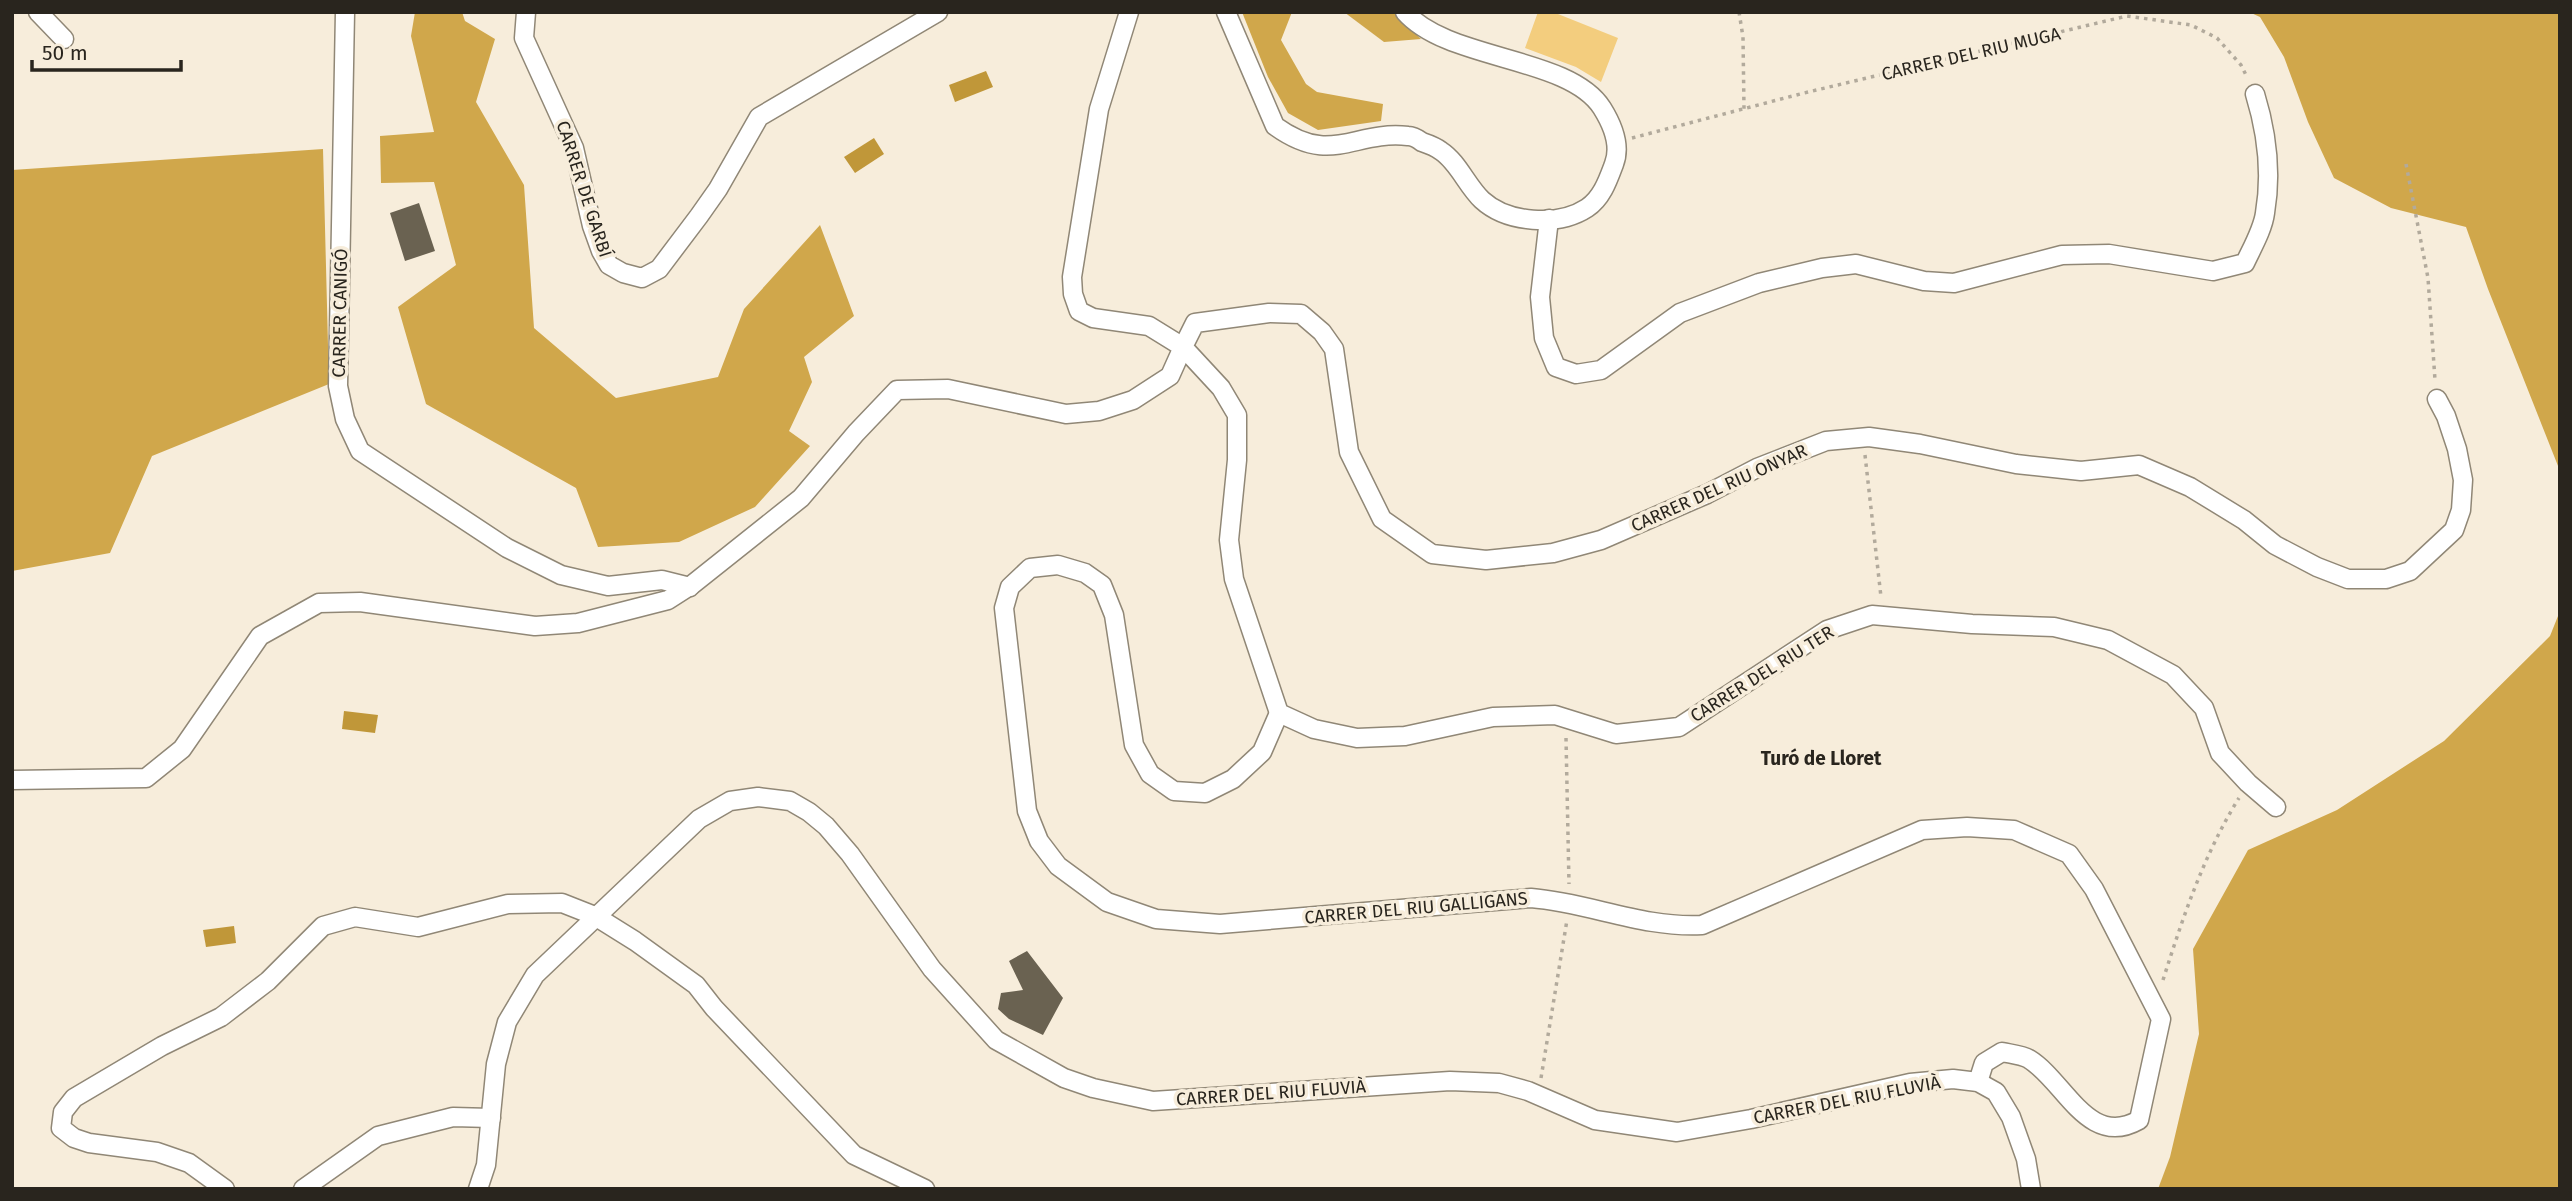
<svg xmlns="http://www.w3.org/2000/svg" width="2572" height="1201" font-family="'Fira Sans',sans-serif">
<style>
.green{fill:#f3cd7e}
.forest{fill:#d0a74b}
.water{fill:#c09739}
.building{fill:#6a6251}
.lines{fill:none;stroke-linecap:round;stroke-linejoin:round}
.street-casing{stroke:#908776;stroke-width:21}
.path{stroke:#b2aa9c;stroke-width:3.5;stroke-dasharray:3.5 5;stroke-linecap:butt}
.street{stroke:#fff;stroke-width:18}
.labels{text-anchor:middle;stroke-width:7;stroke-linejoin:round;paint-order:stroke}
.street-label{font-size:18px;fill:#29251e;stroke:#f7eddb}
.neighbourhood-label{font-size:19px;font-weight:bold;fill:#29251e;stroke:#f7eddb}
</style>
<rect width="100%" height="100%" fill="#f7eddb"/>
<path class="green" d="M 1538,12 L 1553,12 L 1618,38 L 1601,82 L 1576,67 L 1525,48 Z"/>
<g class="forest">
<path d="M 415,12 L 462,12 L 465,21 L 495,39 L 476,102 L 524,185 L 534,328 L 616,398 L 718,377 L 744,309 L 820,225 L 854,316 L 804,357 L 812,382 L 789,431 L 810,446 L 755,507 L 679,542 L 598,547 L 576,488 L 426,404 L 398,307 L 456,265 L 434,182 L 381,183 L 380,136 L 434,132 L 411,36 Z"/>
<path d="M 1242,12 L 1292,12 L 1281,40 L 1306,84 L 1317,92 L 1383,104 L 1381,121 L 1318,130 L 1288,113 L 1268,77 Z"/>
<path d="M 1344,12 L 1393,12 L 1421,39 L 1384,42 Z"/>
<path d="M 2249,12 L 2560,12 L 2560,471 L 2488,289 L 2466,227 L 2391,208 L 2334,178 L 2308,122 L 2284,57 L 2260,17 Z"/>
<path d="M 323,149 L 329,384 L 152,456 L 110,553 L 12,571 L 12,170 Z"/>
<path d="M 2560,611 L 2560,1189 L 2158,1189 L 2170,1157 L 2199,1034 L 2193,949 L 2248,850 L 2337,810 L 2444,741 L 2550,636 Z"/>
</g>
<g class="water">
<path d="M 986,71 L 993,87 L 955,102 L 949,85 Z"/>
<path d="M 874,138 L 884,154 L 855,173 L 844,157 Z"/>
<path d="M 344,711 L 378,715 L 375,733 L 342,729 Z"/>
<path d="M 234,926 L 236,943 L 206,947 L 203,930 Z"/>
</g>
<g class="building">
<path d="M 419,203 L 435,251 L 405,261 L 390,213 Z"/>
<path d="M 1027,951 L 1063,998 L 1043,1035 L 1009,1019 L 998,1009 L 1001,993 L 1023,990 L 1009,961 Z"/>
</g>
<g class="lines">
<defs>
<g id="street">
<path d="M 38,12 L 64,39"/>
<path d="M 345,12 L 338,386 L 345,419 L 360,451 L 507,548 L 561,575 L 608,586 L 662,580 L 690,587"/>
<path d="M 526,12 L 524,38 L 574,148 L 592,226 L 601,251 L 609,265 L 623,273 L 642,278 L 659,269 L 699,216 L 718,189 L 759,117 L 938,12"/>
<path d="M 1226,12 L 1275,126 C 1332,167 1353,130 1408,136 C 1413,136 1418,139 1422,142 C 1428,144 1436,147 1441,151 C 1458,162 1467,186 1482,200 C 1507,223 1558,227 1587,208 C 1602,198 1608,180 1614,164 C 1621,146 1612,124 1602,108 C 1569,56 1448,61 1405,12"/>
<path d="M 1549,219 L 1540,297 L 1544,338 L 1556,367 L 1576,374 L 1601,370 L 1680,313 L 1759,283 L 1822,268 L 1856,264 L 1924,281 L 1954,283 L 2062,255 L 2109,254 L 2213,271 L 2245,263 C 2252,248 2263,229 2265,213 C 2272,172 2267,133 2255,94"/>
<path d="M 1279,713 L 1262,752 L 1233,779 L 1205,793 L 1174,791 L 1150,774 L 1134,745 L 1114,615 L 1102,585 L 1085,573 L 1058,565 L 1030,568 L 1010,587 L 1004,608 L 1027,811 L 1039,841 L 1058,866 L 1107,902 L 1156,919 L 1220,924 L 1531,898 C 1591,903 1641,928 1702,925 L 1922,830 L 1967,827 L 2014,830 L 2069,854 L 2094,889 L 2161,1019 L 2139,1120 C 2088,1149 2065,1081 2029,1059 C 2022,1055 2011,1054 2002,1052 L 1984,1063 L 1978,1082"/>
<path d="M 12,780 L 146,778 L 182,749 L 260,636 L 319,603 L 360,602 L 535,626 L 578,623 L 668,600 L 693,584 L 801,498 L 856,433 L 897,390 L 948,389 L 1066,414 L 1099,411 L 1133,400 L 1170,376 L 1183,347 L 1149,326 L 1093,318 L 1079,311 L 1073,294 L 1072,277 L 1099,109 L 1129,12"/>
<path d="M 2276,807 L 2248,783 L 2220,753 L 2204,708 L 2173,675 L 2108,640 L 2054,627 L 1972,624 L 1872,615 L 1827,630 L 1679,727 L 1616,734 L 1555,715 L 1493,717 L 1405,736 L 1357,738 L 1314,729 L 1279,713 L 1234,579 L 1229,540 L 1237,460 L 1237,415 L 1221,388 L 1183,347 L 1195,323 L 1269,313 L 1301,314 L 1322,332 L 1334,349 L 1349,452 L 1382,519 L 1432,554 L 1486,560 L 1553,553 L 1601,540 L 1707,494 L 1757,468 L 1826,441 L 1869,437 L 1920,444 L 2016,464 L 2081,471 L 2139,465 L 2190,487 L 2244,520 L 2275,545 L 2317,567 L 2348,579 L 2386,579 L 2410,571 L 2454,530 L 2461,510 L 2463,480 L 2457,449 L 2446,416 L 2437,399"/>
<path d="M 225,1189 L 189,1163 L 157,1152 L 89,1143 L 74,1138 L 61,1128 L 63,1112 L 74,1098 L 162,1046 L 221,1017 L 268,981 L 323,926 L 355,917 L 418,927 L 508,904 L 562,903 L 595,916 L 635,941 L 696,985 L 714,1008 L 854,1155 L 925,1189"/>
<path d="M 303,1189 L 378,1136 L 453,1117 L 491,1118"/>
<path d="M 478,1189 L 486,1165 L 496,1064 L 507,1022 L 535,975 L 699,819 L 730,801 L 758,797 L 790,801 L 809,812 L 826,826 L 850,854 L 932,969 L 996,1040 L 1064,1078 L 1093,1088 L 1153,1101 L 1450,1081 L 1499,1083 L 1528,1091 L 1595,1120 L 1677,1132 L 1751,1119 L 1910,1083 L 1953,1079 L 1978,1082 L 1996,1092 L 2011,1117 L 2026,1159 L 2031,1189"/>
</g>
</defs>
<use href="#street" class="street-casing"/>
<g class="path">
<path d="M 1739,12 L 1743,37 L 1744,109"/>
<path d="M 1632,138 L 1804,93 L 2127,16 L 2191,25 L 2217,38 L 2241,65 L 2247,77"/>
<path d="M 2406,164 L 2428,278 L 2435,380"/>
<path d="M 1865,455 L 1881,597"/>
<path d="M 1566,738 L 1569,884"/>
<path d="M 2163,980 C 2183,917 2204,854 2239,798"/>
<path d="M 1541,1078 L 1567,920"/>
</g>
<use href="#street" class="street"/>
</g>
<g class="labels">
<g class="street-label">
<text transform="translate(1971 54) rotate(-13)" y="6">CARRER DEL RIU MUGA</text>
<text transform="translate(584 189) rotate(72)" y="6">CARRER DE GARBÍ</text>
<text transform="translate(340 313) rotate(-89)" y="6">CARRER CANIGÓ</text>
<text transform="translate(1719 488) rotate(-24)" y="6">CARRER DEL RIU ONYAR</text>
<text transform="translate(1762 674) rotate(-32)" y="6">CARRER DEL RIU TER</text>
<text transform="translate(1416 908) rotate(-5)" y="6">CARRER DEL RIU GALLIGANS</text>
<text transform="translate(1271 1093) rotate(-4)" y="6">CARRER DEL RIU FLUVIÀ</text>
<text transform="translate(1847 1100) rotate(-11)" y="6">CARRER DEL RIU FLUVIÀ</text>
</g>
<g class="neighbourhood-label">
<text x="1821" y="765">Turó de Lloret</text>
</g>
</g>
<rect width="2572" height="1201" fill="none" stroke="#29251e" stroke-width="28"/>
<path d="M32 60v10h149v-10" fill="none" stroke="#29251e" stroke-width="3.5"/>
<text x="42" y="60" font-size="21" fill="#29251e" stroke="#f7eddb" stroke-width="5" paint-order="stroke">50 m</text>
</svg>
